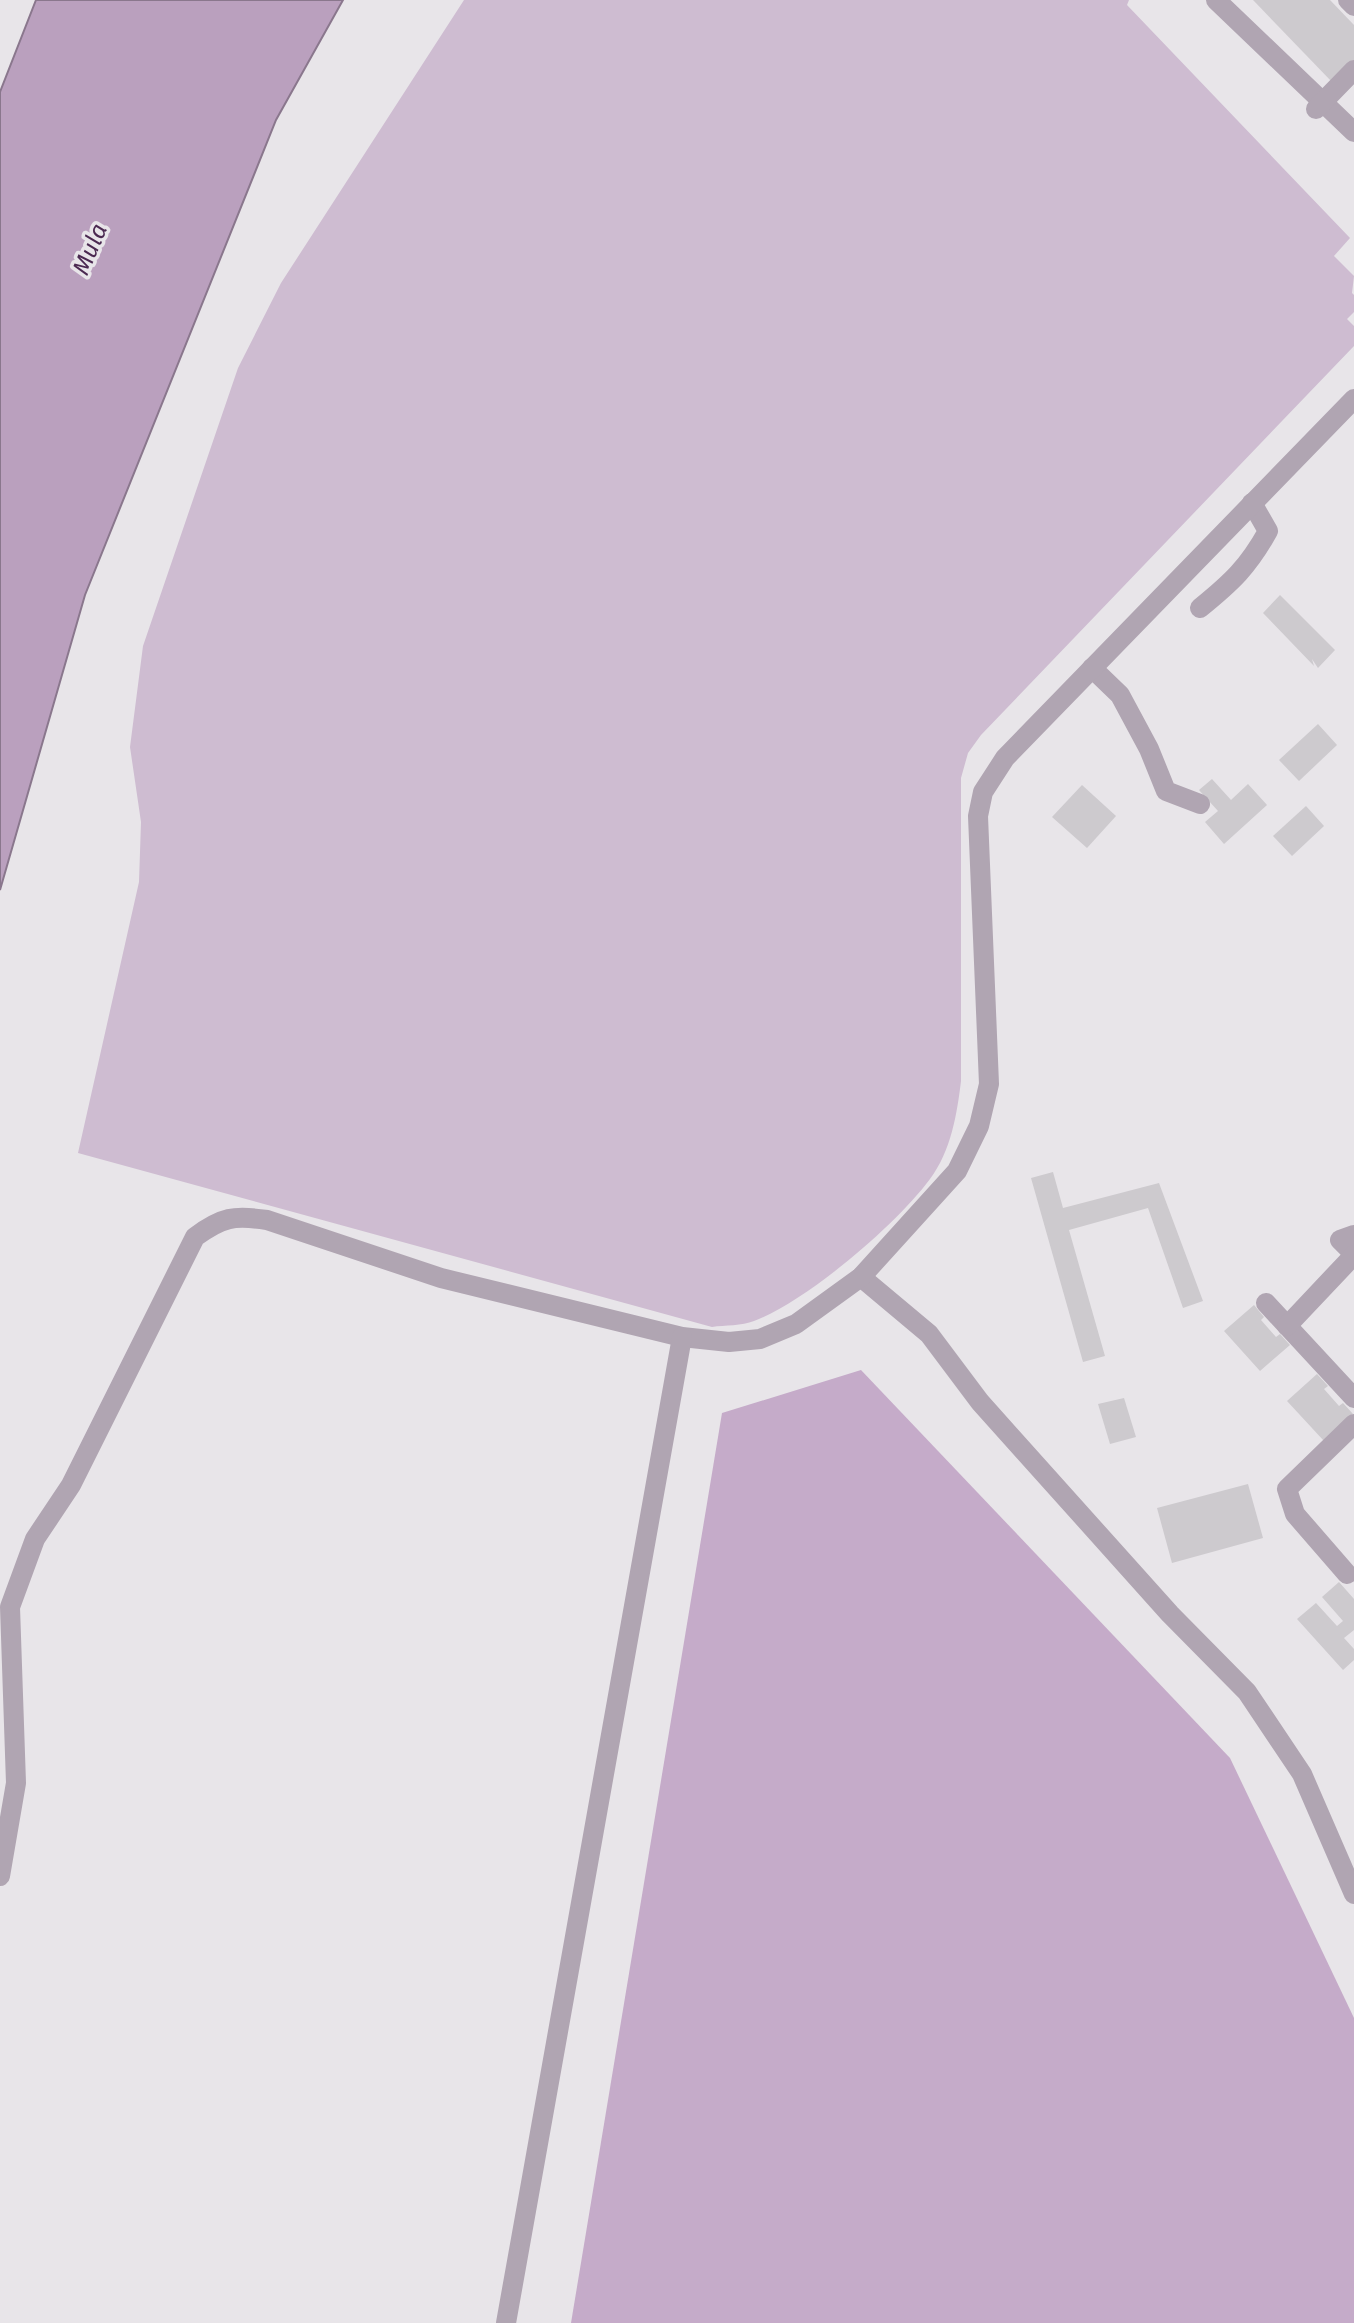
<svg xmlns="http://www.w3.org/2000/svg" width="1354" height="2323" font-family="'Fira Sans',sans-serif">
<style>
.green{fill:#cebcd1}
.forest{fill:#c5abc9}
.water{fill:#baa0be;stroke:#8a778d;stroke-width:2}
.building{fill:#cdcace}
.lines{fill:none;stroke-linecap:round;stroke-linejoin:round}
.minor{stroke:#b0a5b2;stroke-width:20}
.labels{text-anchor:middle;stroke-width:7;stroke-linejoin:round;paint-order:stroke}
.water-label{font-size:24px;font-style:italic;fill:#4b2951;stroke:#e8e5e9}
</style>
<rect width="100%" height="100%" fill="#e8e5e9"/>
<path class="green" d="M 464,0 L 1129,0 L 1127,5 L 1350,238 L 1334,256 L 1354,276 L 1352,293 L 1354,295 L 1354,312 L 1347,319 L 1354,326 L 1354,346 L 981,735 L 968,753 L 961,778 L 961,1081 C 957,1114 951,1151 930,1179 C 896,1225 807,1301 754,1321 C 742,1326 725,1325 712,1327 L 78,1153 L 139,882 L 141,822 L 130,747 L 143,646 L 238,368 L 281,283 Z"/>
<path class="forest" d="M 861,1370 L 1230,1758 L 1354,2018 L 1354,2323 L 571,2323 L 722,1413 Z"/>
<path class="water" d="M 36,0 L 343,0 L 276,120 L 85,595 L 0,890 L 0,92 Z"/>
<g class="building">
<path d="M 1253,0 L 1330,0 L 1354,25 L 1354,61 L 1332,82 Z"/>
<path d="M 1280,595 L 1335,650 L 1318,668 L 1312,659 L 1314,666 L 1263,613 Z"/>
<path d="M 1318,724 L 1337,745 L 1299,781 L 1279,760 Z"/>
<path d="M 1212,779 L 1231,800 L 1248,784 L 1267,805 L 1224,844 L 1205,822 L 1218,811 L 1199,790 Z"/>
<path d="M 1082,785 L 1116,816 L 1087,848 L 1052,817 Z"/>
<path d="M 1306,806 L 1324,826 L 1292,856 L 1273,836 Z"/>
<path d="M 1053,1172 L 1063,1208 L 1159,1183 L 1203,1301 L 1183,1308 L 1148,1208 L 1069,1230 L 1105,1356 L 1083,1362 L 1031,1178 Z"/>
<path d="M 1254,1305 L 1264,1317 L 1261,1320 L 1276,1337 L 1280,1334 L 1290,1345 L 1260,1371 L 1224,1331 Z"/>
<path d="M 1317,1374 L 1328,1386 L 1324,1389 L 1339,1406 L 1343,1403 L 1353,1414 L 1324,1441 L 1287,1401 Z"/>
<path d="M 1124,1398 L 1136,1437 L 1110,1444 L 1098,1404 Z"/>
<path d="M 1248,1484 L 1263,1538 L 1172,1563 L 1157,1508 Z"/>
<path d="M 1339,1582 L 1354,1599 L 1354,1630 L 1344,1638 L 1354,1649 L 1354,1660 L 1343,1670 L 1297,1619 L 1316,1603 L 1337,1626 L 1343,1621 L 1322,1597 Z"/>
</g>
<g class="lines">
<g class="minor">
<path d="M 1216,0 L 1354,132"/>
<path d="M 1348,0 L 1354,6"/>
<path d="M 1316,109 L 1354,70"/>
<path d="M 1200,608 C 1232,582 1248,567 1268,531 L 1252,503"/>
<path d="M 1092,668 L 1120,695 L 1149,749 L 1166,791 L 1200,804"/>
<path d="M 1354,1235 L 1340,1240 L 1354,1254"/>
<path d="M 861,1277 L 929,1334 L 980,1402 L 1170,1614 L 1247,1692 L 1302,1774 L 1354,1894"/>
<path d="M 1266,1303 L 1354,1398"/>
<path d="M 1287,1326 L 1354,1255"/>
<path d="M 1347,1574 L 1295,1514 L 1287,1489 L 1354,1424"/>
<path d="M 0,1876 L 16,1783 L 10,1607 L 35,1539 L 71,1485 L 195,1237 C 222,1217 234,1215 267,1220 L 441,1278 L 682,1337 L 729,1342 L 760,1339 L 796,1324 L 861,1277 L 957,1171 L 979,1126 L 989,1084 L 978,816 L 983,792 L 1005,758 L 1354,399"/>
<path d="M 506,2323 L 682,1337"/>
</g>
</g>
<g class="labels">
<g class="water-label">
<text transform="translate(90 249) rotate(-67)" y="8">Mula</text>
</g>
</g>
</svg>
